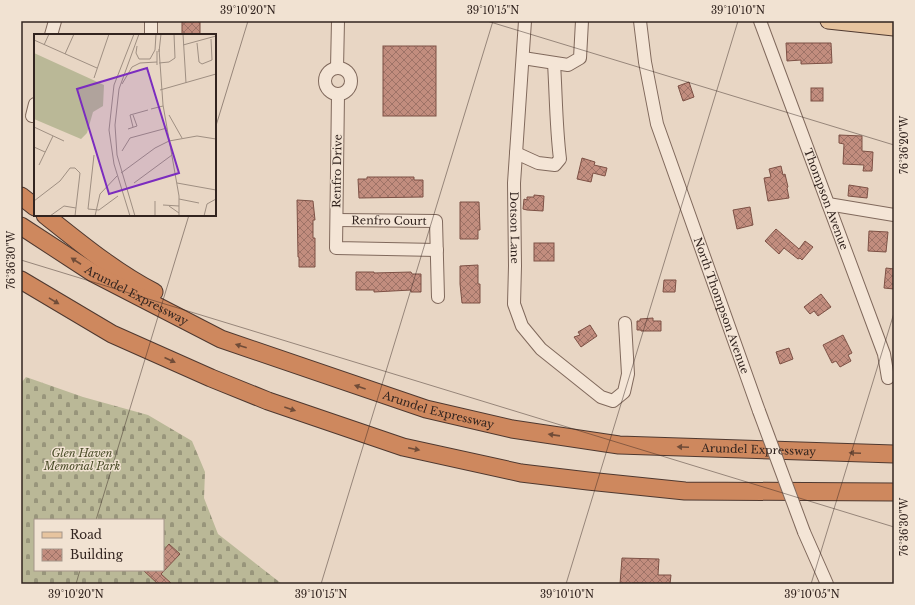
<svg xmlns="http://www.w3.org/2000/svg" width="915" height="605" font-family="'Libre Baskerville',serif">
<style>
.cemetery{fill:url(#cemetery-stones);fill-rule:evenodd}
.building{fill:url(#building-cross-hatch);stroke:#7d5145}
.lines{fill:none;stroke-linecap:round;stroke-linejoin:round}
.minor-casing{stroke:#80695c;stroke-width:14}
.major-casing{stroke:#4f3930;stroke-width:17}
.highway-casing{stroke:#4f3930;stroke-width:19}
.minor{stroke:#f4e5d6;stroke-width:12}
.major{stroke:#e7c49f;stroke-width:15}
.highway{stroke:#ce885e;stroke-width:17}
.minor-bridge-casing{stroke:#80695c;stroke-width:14;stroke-linecap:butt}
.minor-bridge{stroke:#f4e5d6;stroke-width:12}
.oneway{fill:#704c38}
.ticks{fill:none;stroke:#32241f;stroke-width:1;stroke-opacity:0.45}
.labels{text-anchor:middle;stroke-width:3;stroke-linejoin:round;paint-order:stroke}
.street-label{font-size:11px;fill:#32241f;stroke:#f1e2d2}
.park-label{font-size:11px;font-style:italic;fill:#4a4c28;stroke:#f1e2d2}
.inset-road{fill:none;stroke:#9f8f82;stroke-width:1}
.view{fill:#7b2cbf;fill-opacity:0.15;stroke:#7b2cbf;stroke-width:2}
.inset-edge{fill:none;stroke:#32241f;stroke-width:2}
.neatline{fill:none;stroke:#32241f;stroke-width:1.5}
.ticks-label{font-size:10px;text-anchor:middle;fill:#32241f}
</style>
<defs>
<pattern id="cemetery-stones" width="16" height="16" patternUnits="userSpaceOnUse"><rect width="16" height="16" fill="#bab897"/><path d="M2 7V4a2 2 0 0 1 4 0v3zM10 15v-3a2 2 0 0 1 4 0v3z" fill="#98957b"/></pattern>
<pattern id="building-cross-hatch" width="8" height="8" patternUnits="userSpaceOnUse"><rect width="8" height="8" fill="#c28d7e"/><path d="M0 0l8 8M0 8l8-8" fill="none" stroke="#9e7367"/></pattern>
</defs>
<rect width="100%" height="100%" fill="#e8d6c4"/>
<path class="cemetery" d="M 26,377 L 83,397 L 148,415 L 192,441 L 205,472 L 204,498 L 218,534 L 282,584 L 21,584 L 21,383 ZM 35,520 L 163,520 L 163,570 L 35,570 Z"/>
<g class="building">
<rect x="182" y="21" width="18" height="13"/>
<path d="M 786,43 L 831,43 L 832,63 L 801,64 L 801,60 L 787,61 Z"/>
<rect x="383" y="46" width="53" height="70"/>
<path d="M 689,82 L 694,97 L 683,101 L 678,86 Z"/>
<rect x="811" y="88" width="12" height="13"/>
<path d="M 839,135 L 862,136 L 862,151 L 873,152 L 872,171 L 863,171 L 864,165 L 843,164 L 844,144 L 839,143 Z"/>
<path d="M 582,158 L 595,162 L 594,165 L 607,168 L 605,176 L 593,173 L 591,182 L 577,179 Z"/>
<path d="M 781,166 L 783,175 L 785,174 L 788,187 L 787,188 L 789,198 L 768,201 L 764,178 L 771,177 L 769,169 Z"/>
<path d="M 367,177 L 414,177 L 414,180 L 423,180 L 423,197 L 359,198 L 358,179 L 367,179 Z"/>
<path d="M 849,185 L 868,188 L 867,198 L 848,196 Z"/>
<path d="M 534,195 L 544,196 L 543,211 L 527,210 L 523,209 L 524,199 L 527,200 L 527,197 L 534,197 Z"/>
<path d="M 297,200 L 313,201 L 315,220 L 313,220 L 313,238 L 315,238 L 315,267 L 299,267 L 299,257 L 298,257 Z"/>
<path d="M 460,202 L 479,202 L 480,230 L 478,230 L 478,239 L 460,239 Z"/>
<path d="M 750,207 L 753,225 L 737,229 L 733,210 Z"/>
<path d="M 776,229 L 799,249 L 805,241 L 813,247 L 802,260 L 800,258 L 798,259 L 784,248 L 779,254 L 765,241 Z"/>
<path d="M 869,231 L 888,232 L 886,252 L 868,251 Z"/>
<rect x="534" y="243" width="20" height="18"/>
<path d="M 478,265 L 478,284 L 480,284 L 480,303 L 462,303 L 460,284 L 460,266 Z"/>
<path d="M 886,268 L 894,269 L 894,289 L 884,288 Z"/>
<path d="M 356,272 L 374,272 L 374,273 L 411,272 L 412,274 L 421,274 L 421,292 L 411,292 L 411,290 L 374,292 L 374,290 L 356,290 Z"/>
<path d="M 664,280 L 676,280 L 675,292 L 663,292 Z"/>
<path d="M 821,294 L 831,307 L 818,316 L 814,311 L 810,314 L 804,307 Z"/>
<path d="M 653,318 L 653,321 L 661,321 L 661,331 L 641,331 L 641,330 L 637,330 L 637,321 L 640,321 L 640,319 Z"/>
<path d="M 590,325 L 597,336 L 581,347 L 574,337 L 580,335 L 578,332 Z"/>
<path d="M 843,335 L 852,353 L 848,355 L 851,361 L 840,367 L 836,361 L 832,363 L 823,345 Z"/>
<path d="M 789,348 L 793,359 L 780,364 L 776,352 Z"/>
<path d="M 169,544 L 180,554 L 161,574 L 172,584 L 158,584 L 143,570 L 163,570 L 163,551 Z"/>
<path d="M 622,558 L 659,559 L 658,575 L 671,575 L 670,584 L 632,583 L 632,584 L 620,584 Z"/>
</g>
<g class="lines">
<defs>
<g id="minor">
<path d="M 151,21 L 151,35"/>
<path id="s1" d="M 525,21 L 514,183 L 515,266 L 514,304 L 522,326 L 541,349 L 601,397 L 613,401 L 624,392 L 628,374 L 625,323"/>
<path id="s2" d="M 640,21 L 645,62 L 657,124 L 759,411"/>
<path id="s3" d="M 760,21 L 884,354 L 888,378"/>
<path d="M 51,35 L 55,21"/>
<path d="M 523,58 L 568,65 L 580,58 L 582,21"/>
<path d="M 337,68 L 338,21"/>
<circle cx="338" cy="81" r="13"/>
<path d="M 338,94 L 336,248 L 437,250"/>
<path d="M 32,116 L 35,104"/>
<path d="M 516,153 L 538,163 L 555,165 L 560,159 C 556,127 556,95 554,63"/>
<path d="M 828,204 L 894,215"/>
<path id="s4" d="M 337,220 L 436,221 L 438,297"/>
<path d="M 804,532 L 827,584"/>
</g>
<path id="major" d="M 828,21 L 894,28"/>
<g id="highway">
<path d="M 21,196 L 35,207"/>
<path d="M 45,215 C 79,242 115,272 154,292"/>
<path id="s5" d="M 21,226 L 93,273 L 221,339 L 426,409 L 512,429 L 619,445 L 894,454"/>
<path d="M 21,280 L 112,334 L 211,378 L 268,401 L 403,447 L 521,473 L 588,481 L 685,491 L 894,492"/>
</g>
</defs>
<use href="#minor" class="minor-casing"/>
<use href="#major" class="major-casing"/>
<use href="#highway" class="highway-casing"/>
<use href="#minor" class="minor"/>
<use href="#major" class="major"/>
<use href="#highway" class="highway"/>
<defs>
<path id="minor-bridge" d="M 759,411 L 804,532"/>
</defs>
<use href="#minor-bridge" class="minor-bridge-casing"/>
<use href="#minor-bridge" class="minor-bridge"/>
</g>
<defs><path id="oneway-solid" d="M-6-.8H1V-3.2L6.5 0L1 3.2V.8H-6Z"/></defs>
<g class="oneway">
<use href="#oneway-solid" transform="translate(76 261) rotate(-147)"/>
<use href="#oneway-solid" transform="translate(54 301) rotate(31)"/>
<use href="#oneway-solid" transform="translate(241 346) rotate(-162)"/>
<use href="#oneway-solid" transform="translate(170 360) rotate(24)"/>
<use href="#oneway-solid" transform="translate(360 387) rotate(-161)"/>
<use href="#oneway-solid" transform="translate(290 409) rotate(19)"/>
<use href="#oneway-solid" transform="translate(554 435) rotate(-172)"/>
<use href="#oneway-solid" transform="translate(683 447) rotate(-178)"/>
<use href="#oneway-solid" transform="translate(414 449) rotate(12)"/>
<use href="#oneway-solid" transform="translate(855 453) rotate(-178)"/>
</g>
<path class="ticks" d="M 487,21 L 894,145M 215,129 L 248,21M 21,260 L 894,527M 96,520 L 189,215M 76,584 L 80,570M 321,584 L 493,21M 566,584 L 738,21M 811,584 L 894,313"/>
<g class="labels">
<g class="street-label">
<text transform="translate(337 171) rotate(-89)" y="4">Renfro Drive</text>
<text dy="4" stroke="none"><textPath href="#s3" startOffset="190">Thompson Avenue</textPath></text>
<text dy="4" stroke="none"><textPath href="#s4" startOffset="52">Renfro Court</textPath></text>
<text dy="4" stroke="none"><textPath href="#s1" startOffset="207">Dotson Lane</textPath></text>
<text dy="4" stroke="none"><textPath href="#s5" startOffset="135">Arundel Expressway</textPath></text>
<text dy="4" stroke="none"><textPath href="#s2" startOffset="297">North Thompson Avenue</textPath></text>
<text dy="4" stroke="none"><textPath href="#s5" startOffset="459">Arundel Expressway</textPath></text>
<text dy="4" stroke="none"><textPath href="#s5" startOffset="783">Arundel Expressway</textPath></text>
</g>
<g class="park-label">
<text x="82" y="457">Glen Haven<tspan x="82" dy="13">Memorial Park</tspan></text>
</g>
</g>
<g transform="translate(34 34)">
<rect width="182" height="182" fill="#e8d6c4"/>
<path d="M 0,19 L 70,51 L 69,72 L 59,78 L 53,99 L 47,105 L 0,85 Z" fill="#bab897"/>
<path class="inset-road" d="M 149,0 L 152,49M 0,6 L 63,34M 163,9 L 165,28 L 168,30 L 178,26 L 177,5M 10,11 L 15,0M 149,11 L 182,2M 103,12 L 102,19 L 105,25 L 116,25 L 121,16 L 122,0M 125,15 L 129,71 L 145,162 L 145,182M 123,17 L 123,31M 125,18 L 127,0M 31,20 L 40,0M 125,29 L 135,28 L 141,24 L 140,0M 60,44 L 75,0M 88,50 L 98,33 L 106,29 L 123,28M 126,56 L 182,40M 117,75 L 129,72M 135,81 L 148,104M 0,93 L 30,107M 99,93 L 96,81 L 114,76M 94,95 L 103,92 L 99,81M 0,113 L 11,118M 88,117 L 96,104 L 133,94M 60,121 L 54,175 L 65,176 L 84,162M 5,131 L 19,102M 87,139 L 121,114 L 135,107 L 163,102 L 182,105M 100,149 L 138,121M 143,149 L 182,156M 145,165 L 165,169M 0,167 L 26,147 L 36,134 L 41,134 L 46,139 L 41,182M 121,167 L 121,182M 129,171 L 145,172M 135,172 L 145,179M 16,182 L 30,172 L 42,174M 61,182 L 66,160 L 83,142M 96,182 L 80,130 L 75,96 L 80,51 L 100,0M 101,182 L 83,121 L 81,91 L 85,55 L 105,0M 170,182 L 173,170 L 182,165"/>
<path class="view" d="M 113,34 L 145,139 L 75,160 L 43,55 Z"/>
<rect width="182" height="182" class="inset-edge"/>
</g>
<rect width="915" height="605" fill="none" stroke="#f1e2d2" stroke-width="44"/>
<rect x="34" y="519" width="130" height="52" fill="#f1e2d2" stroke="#a5968a"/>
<rect x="42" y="532" width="20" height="6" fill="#e7c49f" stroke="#a5968a"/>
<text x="70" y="539" font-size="12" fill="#32241f">Road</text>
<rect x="42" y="549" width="20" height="12" fill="url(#building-cross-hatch)" stroke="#a5968a"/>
<text x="70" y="559" font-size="12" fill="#32241f">Building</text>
<rect x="22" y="22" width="871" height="561" class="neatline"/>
<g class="ticks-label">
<text x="248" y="14">39°10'20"N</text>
<text x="493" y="14">39°10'15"N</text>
<text x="738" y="14">39°10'10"N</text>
<text transform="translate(904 145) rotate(-90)" y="4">76°36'20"W</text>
<text transform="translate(11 260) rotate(-90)" y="4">76°36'30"W</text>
<text transform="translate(904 527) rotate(-90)" y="4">76°36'30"W</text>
<text x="76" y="598">39°10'20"N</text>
<text x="321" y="598">39°10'15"N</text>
<text x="567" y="598">39°10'10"N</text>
<text x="812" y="598">39°10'05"N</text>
</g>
</svg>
